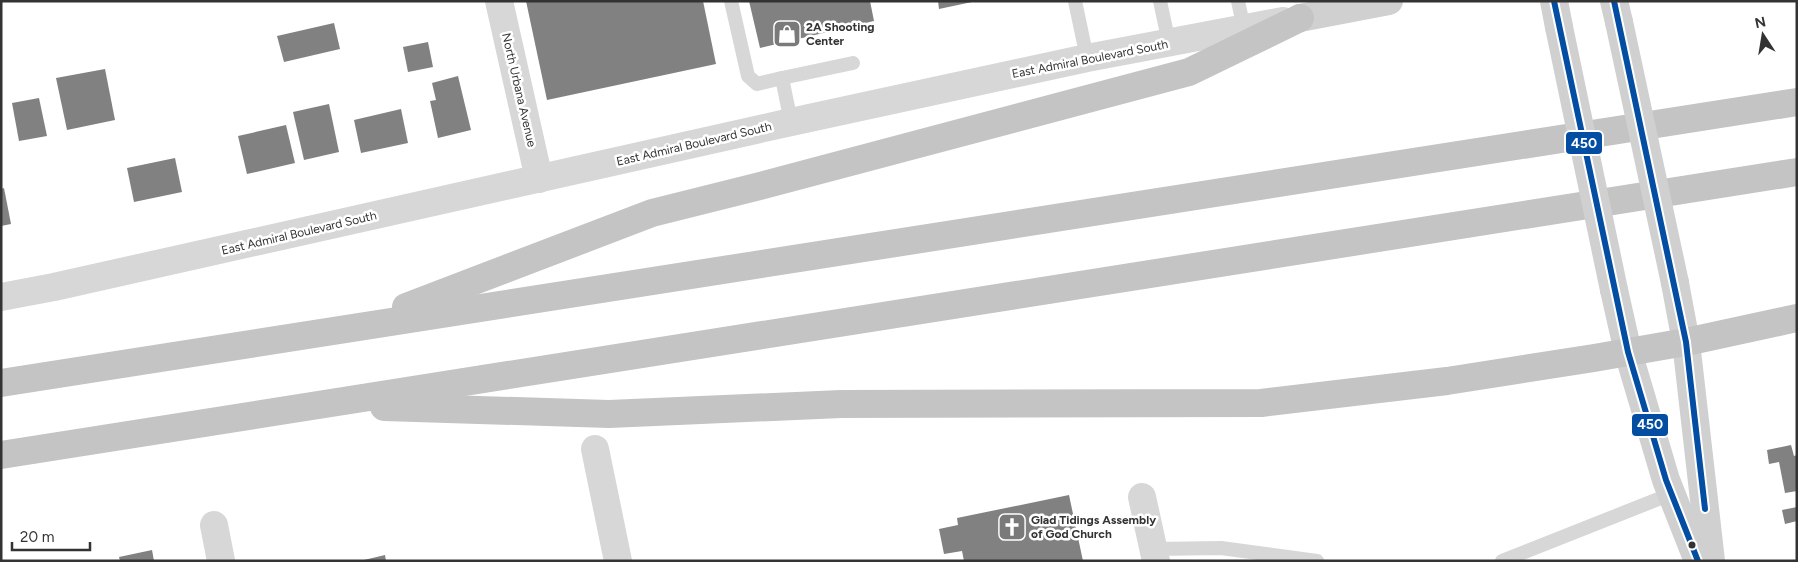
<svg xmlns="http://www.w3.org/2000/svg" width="1798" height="562" font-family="Figtree,sans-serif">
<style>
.building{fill:#818181}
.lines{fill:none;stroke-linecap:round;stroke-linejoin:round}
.lane{stroke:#d7d7d7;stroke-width:14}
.street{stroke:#d7d7d7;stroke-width:28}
.secondary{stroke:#d0d0d0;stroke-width:28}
.highway{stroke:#c4c4c4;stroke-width:28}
.secondary-bridge{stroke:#d0d0d0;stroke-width:28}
.bus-1-casing{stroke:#fff;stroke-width:10}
.bus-1{stroke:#034ea2;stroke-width:6}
.bus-dot{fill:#333;stroke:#fff;stroke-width:2}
.labels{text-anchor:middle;stroke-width:5;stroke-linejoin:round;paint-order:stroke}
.poi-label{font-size:12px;font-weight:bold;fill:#333;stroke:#fff;text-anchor:start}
.street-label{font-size:12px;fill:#333;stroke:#fff}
.line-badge{stroke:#fff;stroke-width:2}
.badge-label{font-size:14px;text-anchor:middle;font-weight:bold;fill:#fff}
</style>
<rect width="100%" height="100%" fill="#fff"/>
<g class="building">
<path d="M 526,1 L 703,1 L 716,64 L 547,100 Z"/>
<path d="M 749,1 L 870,1 L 874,21 L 760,48 Z"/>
<path d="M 938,1 L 972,1 L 972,2 L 939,9 Z"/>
<path d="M 334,23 L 340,49 L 284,62 L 277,36 Z"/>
<path d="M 428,42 L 433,67 L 408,72 L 403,47 Z"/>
<path d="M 105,69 L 115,120 L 67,130 L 56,78 Z"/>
<path d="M 458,76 L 471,130 L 438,138 L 430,101 L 436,100 L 432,83 Z"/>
<path d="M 39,98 L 47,136 L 19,141 L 12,103 Z"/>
<path d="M 329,104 L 339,152 L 304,160 L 293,112 Z"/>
<path d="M 401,109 L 408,143 L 361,153 L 354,120 Z"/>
<path d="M 286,125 L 295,163 L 247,174 L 238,136 Z"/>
<path d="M 175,158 L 182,192 L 134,202 L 127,168 Z"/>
<path d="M 4,188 L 11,224 L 1,226 L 1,189 Z"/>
<path d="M 1791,445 L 1794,456 L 1797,455 L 1797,491 L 1785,493 L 1779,462 L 1769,464 L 1767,450 Z"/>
<path d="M 1069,495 L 1083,561 L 964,561 L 962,551 L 944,554 L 939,529 L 958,525 L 957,518 Z"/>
<path d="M 1797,507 L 1797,521 L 1785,524 L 1782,510 Z"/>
<path d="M 152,550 L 154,561 L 120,561 L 119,557 Z"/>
<path d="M 385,555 L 386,561 L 364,561 L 364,560 Z"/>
</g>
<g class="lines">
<g class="lane">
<path d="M 731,1 L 748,76 L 757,84 L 782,78 L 791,122"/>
<path d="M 1075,1 L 1087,58"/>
<path d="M 1160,1 L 1169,43"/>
<path d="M 1238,1 L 1244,29"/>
<path d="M 782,78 L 853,63"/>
<path d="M 1154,549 L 1221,548 L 1317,561"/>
<path d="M 1502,561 L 1671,494"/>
</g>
<g class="street">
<path d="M 499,1 L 539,179"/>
<path d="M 1,297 L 54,287 L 791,122 L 1087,58 L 1283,21"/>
<path d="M 595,449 L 618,561"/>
<path d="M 1142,497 L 1156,561"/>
<path d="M 214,525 L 221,561"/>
</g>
<g class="secondary">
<path d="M 1554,1 L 1559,27"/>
<path d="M 1614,1 L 1619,22"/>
<path d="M 1300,18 L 1389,1"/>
<path d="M 1675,283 L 1686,342 L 1711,561"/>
<path d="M 1614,290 L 1628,352 L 1666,480 L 1698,561"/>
</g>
<g class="highway">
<path d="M 406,307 L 652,213 L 760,186 L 1189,72 L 1300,18"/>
<path d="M 1,383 L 1797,102"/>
<path d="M 384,407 L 609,414 L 841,404 L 1261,403 L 1447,381 L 1594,358 L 1686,342 L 1797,318"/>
<path d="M 1,455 L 1797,172"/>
</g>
<g class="secondary-bridge">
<path d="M 1619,22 L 1675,283"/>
<path d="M 1559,27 L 1614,290"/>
</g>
<defs>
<g id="bus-1">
<path d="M 1554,1 L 1628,352 L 1666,480 L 1698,561"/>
<path d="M 1614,1 L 1686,342 L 1705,509"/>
</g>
</defs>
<use href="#bus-1" class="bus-1-casing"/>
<use href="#bus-1" class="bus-1"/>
</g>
<defs>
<symbol id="shop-square" viewBox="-11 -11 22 22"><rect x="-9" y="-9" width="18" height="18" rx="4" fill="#7a7a7a" stroke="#fff"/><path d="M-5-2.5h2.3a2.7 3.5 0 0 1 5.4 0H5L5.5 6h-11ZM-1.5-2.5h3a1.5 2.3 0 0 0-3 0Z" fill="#fff"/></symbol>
<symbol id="church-square" viewBox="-11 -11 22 22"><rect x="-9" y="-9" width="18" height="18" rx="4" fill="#7a7a7a" stroke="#fff"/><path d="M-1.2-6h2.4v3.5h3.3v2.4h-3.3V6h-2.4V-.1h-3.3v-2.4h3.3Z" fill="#fff"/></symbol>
</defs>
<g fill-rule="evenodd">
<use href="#shop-square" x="771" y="18" width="32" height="32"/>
<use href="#church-square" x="996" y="511" width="32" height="32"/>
</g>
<circle class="bus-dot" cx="1692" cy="545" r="4.5"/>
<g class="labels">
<g class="poi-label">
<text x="806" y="31">2A Shooting<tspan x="806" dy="14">Center</tspan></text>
<text x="1031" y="524">Glad Tidings Assembly<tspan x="1031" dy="14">of God Church</tspan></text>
</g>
<g class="street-label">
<text transform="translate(1090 59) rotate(-11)" y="4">East Admiral Boulevard South</text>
<text transform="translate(519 90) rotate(77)" y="4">North Urbana Avenue</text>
<text transform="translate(694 144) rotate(-13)" y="4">East Admiral Boulevard South</text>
<text transform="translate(299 233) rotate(-13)" y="4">East Admiral Boulevard South</text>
</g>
</g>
<g class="line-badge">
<rect x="1565" y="131" width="38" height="24" rx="5" fill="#034ea2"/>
<rect x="1631" y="413" width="38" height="24" rx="5" fill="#034ea2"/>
</g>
<g class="badge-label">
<text x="1584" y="148">450</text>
<text x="1650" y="429">450</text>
</g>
<rect width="1798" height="562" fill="none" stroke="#333333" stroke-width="5"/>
<g transform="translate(1763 35) rotate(348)" stroke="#ffffff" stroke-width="4" paint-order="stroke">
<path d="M0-4L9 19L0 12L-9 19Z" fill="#333333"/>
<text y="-8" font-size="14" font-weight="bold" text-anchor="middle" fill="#333333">N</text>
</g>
<path d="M12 542v8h78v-8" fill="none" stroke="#333333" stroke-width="2.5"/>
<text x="20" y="542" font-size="15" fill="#333333" stroke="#ffffff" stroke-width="4" paint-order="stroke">20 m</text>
</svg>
